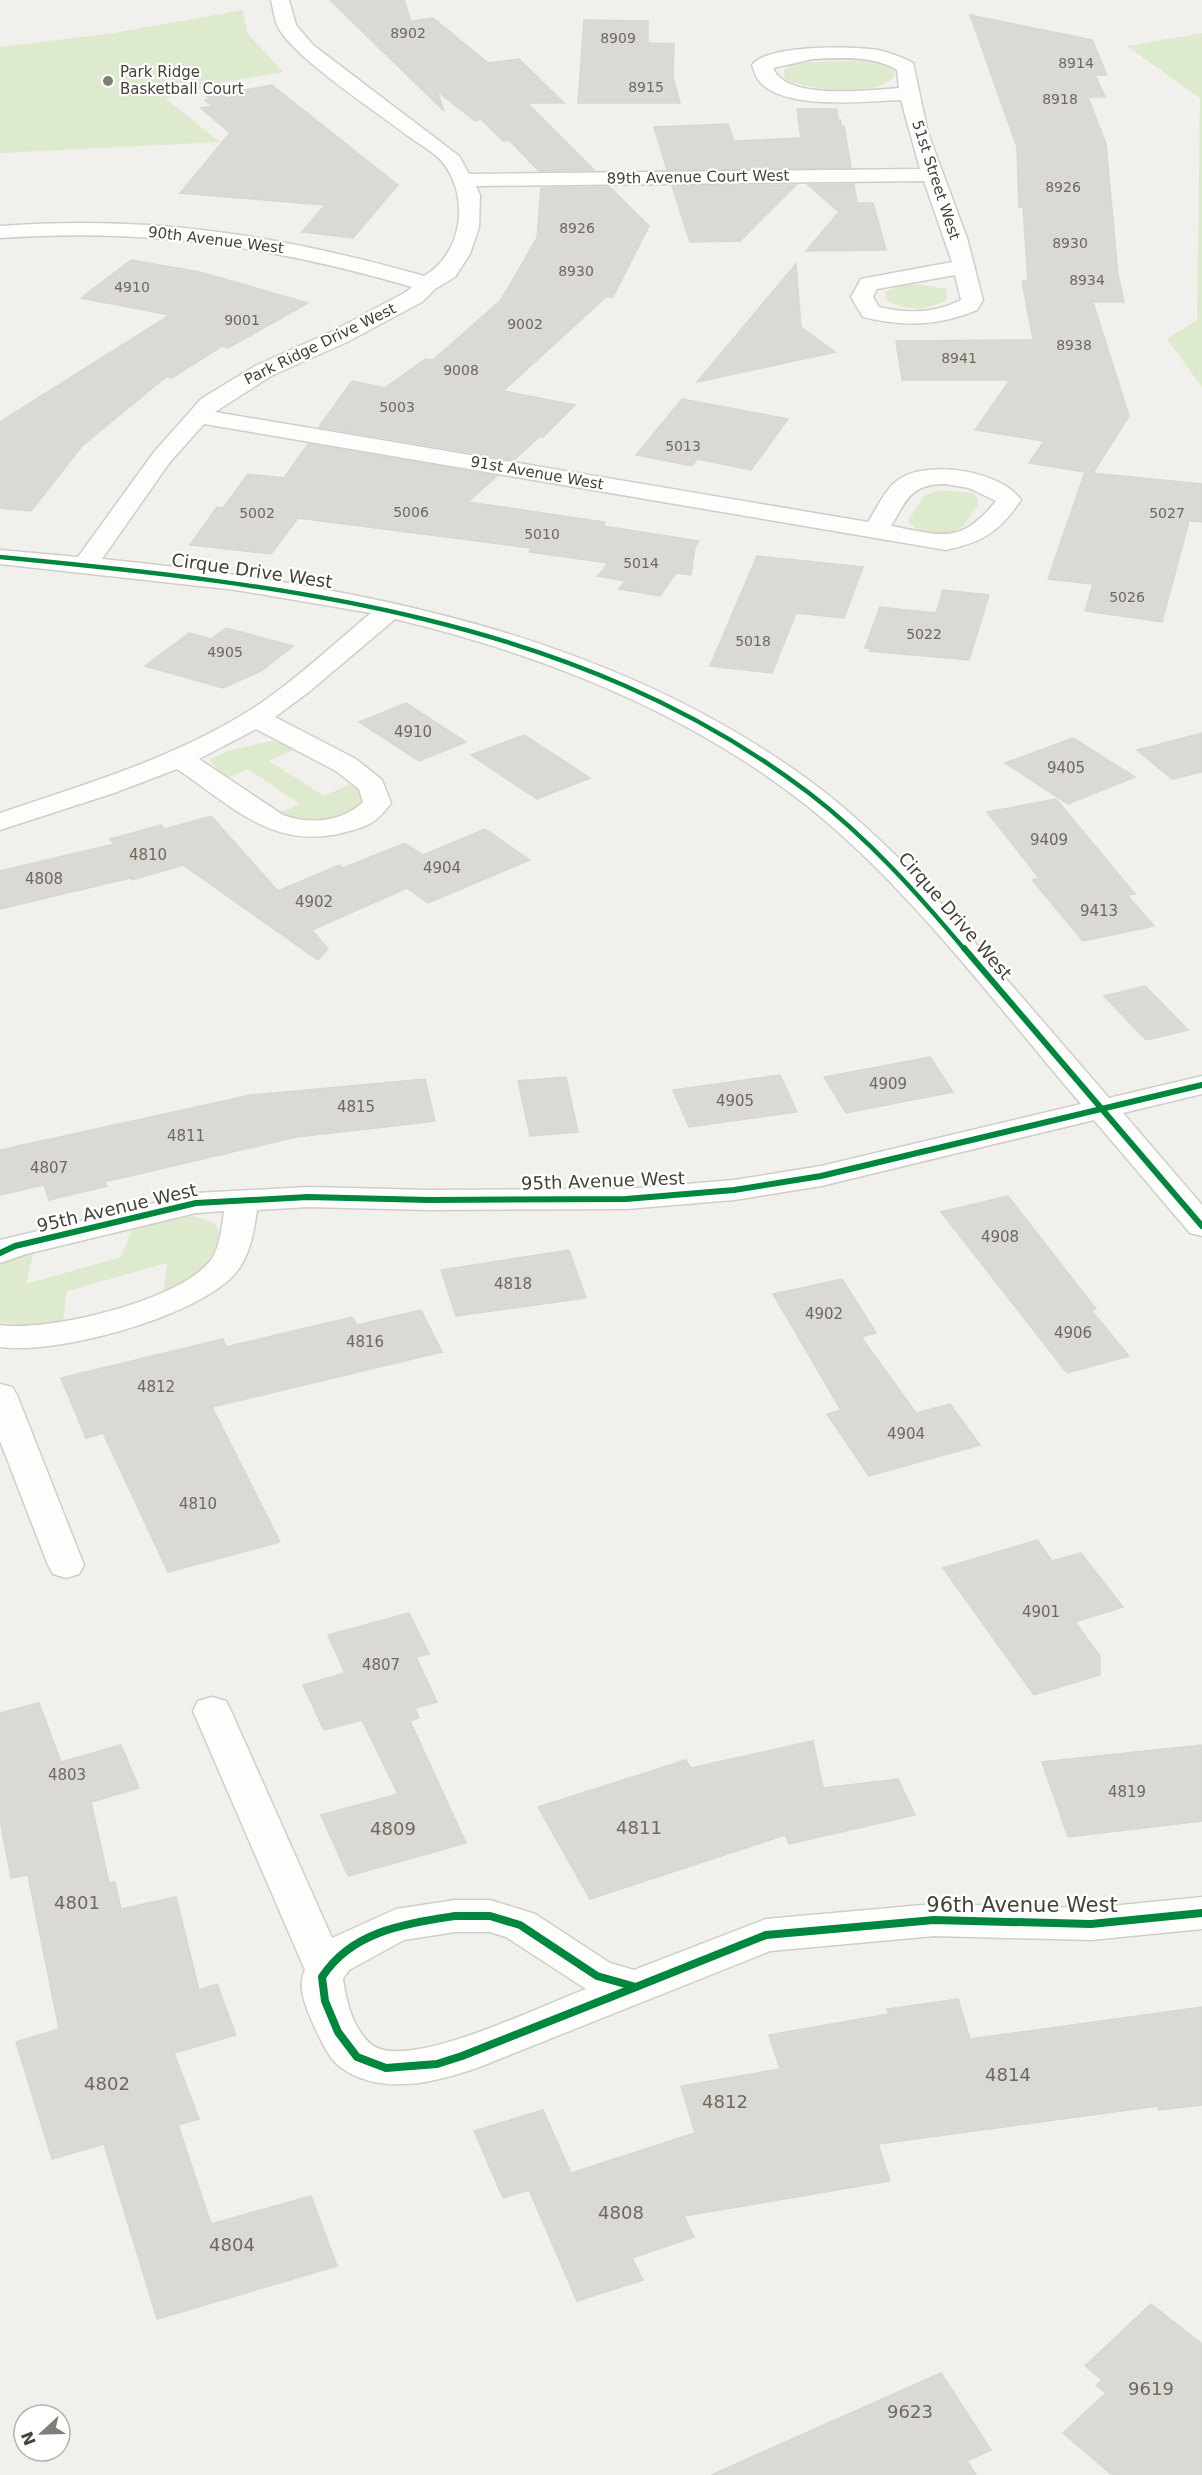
<svg xmlns="http://www.w3.org/2000/svg" width="1202" height="2475" font-family="'DejaVu Sans',sans-serif">
<style>
.green{fill:#ddeacd}
.building{fill:#dbd9d4;stroke:#d9d7d1;stroke-width:1.5}
.lines{fill:none;stroke-linecap:round;stroke-linejoin:round}
.minor-casing{stroke:#cfcec9;stroke-width:3}
.minor{fill:#fdfdfc;fill-rule:evenodd}
.cycleway-far2-casing{stroke:#fff;stroke-width:8}
.cycleway-far1-casing{stroke:#fff;stroke-width:10}
.cycleway-casing{stroke:#fff;stroke-width:11}
.cycleway-far2{stroke:#00873e;stroke-width:4.5}
.cycleway-far1{stroke:#00873e;stroke-width:6}
.cycleway{stroke:#00873e;stroke-width:8}
.poi-dot{fill:#827f77;stroke:#fff;stroke-width:2}
.labels{text-anchor:middle;stroke-width:4.5;stroke-linejoin:round;paint-order:stroke}
.far-number-label{font-size:14px;fill:#6d6860}
.far-poi-label{font-size:15px;fill:#474238;stroke:#fff;text-anchor:start}
.far-street-label{font-size:15px;fill:#474238;stroke:#fff}
.number-label{font-size:15px;fill:#6d6860}
.street-label{font-size:18px;fill:#474238;stroke:#fff}
.near-number-label{font-size:18px;fill:#6d6860}
.near-street-label{font-size:21px;fill:#474238;stroke:#fff}
</style>
<rect width="100%" height="100%" fill="#f1f0ec"/>
<g class="green">
<path d="M 243,10 L 247,33 L 283,72 L 225,82 L 166,99 L 220,142 L 0,153 L 0,47 L 114,33 Z"/>
<path d="M 1202,33 L 1202,387 L 1167,339 L 1197,320 L 1200,98 L 1127,46 Z"/>
<path d="M 869,60 C 881,63 887,65 895,74 C 884,99 806,90 785,79 L 784,70 L 794,63 Z"/>
<path d="M 917,284 L 946,289 L 947,299 C 931,311 903,311 887,300 L 886,292 L 898,286 Z"/>
<path d="M 939,490 L 973,493 L 977,497 L 978,505 C 972,513 965,526 956,531 C 942,540 917,533 908,521 L 924,496 Z"/>
<path d="M 272,741 L 299,747 L 269,761 L 324,796 L 355,782 C 363,790 363,800 359,810 C 332,819 306,829 279,813 L 300,804 L 248,769 L 227,778 L 212,764 L 210,759 L 231,750 Z"/>
<path d="M 193,1216 L 213,1222 L 223,1237 C 214,1268 189,1281 163,1297 L 167,1263 L 67,1291 L 63,1321 L 36,1327 L 0,1322 L 0,1265 L 4,1262 L 34,1251 L 26,1284 L 121,1257 L 133,1227 Z"/>
</g>
<g class="building">
<path d="M 330,0 L 404,0 L 411,21 L 433,18 L 488,63 L 519,59 L 564,103 L 527,103 L 594,170 L 539,171 L 509,140 L 503,141 L 481,119 L 475,121 L 437,91 L 444,111 Z"/>
<path d="M 970,15 L 1092,40 L 1107,75 L 1095,75 L 1105,97 L 1088,97 L 1106,144 L 1118,274 L 1124,302 L 1093,302 L 1129,416 L 1093,473 L 1202,484 L 1202,522 L 1189,521 L 1162,622 L 1085,611 L 1093,584 L 1048,579 L 1085,472 L 1029,463 L 1044,441 L 975,430 L 1010,380 L 902,380 L 896,341 L 1033,340 L 1022,281 L 1028,281 L 1023,207 L 1019,207 L 1017,147 Z"/>
<path d="M 584,20 L 648,21 L 648,43 L 674,44 L 673,78 L 680,103 L 578,103 Z"/>
<path d="M 272,85 L 398,185 L 353,238 L 302,232 L 325,205 L 180,193 L 230,133 L 201,108 L 212,106 L 205,100 L 210,99 L 207,97 Z"/>
<path d="M 797,109 L 837,109 L 838,120 L 841,120 L 841,126 L 844,126 L 851,168 L 667,170 L 654,127 L 728,124 L 734,141 L 801,138 Z"/>
<path d="M 854,184 L 857,203 L 873,203 L 886,250 L 806,251 L 839,212 L 808,185 Z"/>
<path d="M 796,185 L 740,241 L 690,242 L 672,186 Z"/>
<path d="M 610,187 L 649,226 L 613,297 L 606,297 L 503,391 L 575,405 L 543,437 L 539,437 L 514,460 L 319,427 L 352,381 L 385,388 L 425,359 L 433,360 L 501,300 L 537,238 L 541,188 Z"/>
<path d="M 131,260 L 200,272 L 308,303 L 228,348 L 222,346 L 172,378 L 167,376 L 82,446 L 31,511 L 0,508 L 0,422 L 170,315 L 81,298 Z"/>
<path d="M 796,264 L 801,327 L 835,352 L 697,382 Z"/>
<path d="M 682,399 L 788,419 L 751,470 L 697,459 L 692,466 L 636,455 Z"/>
<path d="M 308,444 L 497,476 L 468,502 L 605,522 L 603,526 L 699,541 L 695,547 L 691,575 L 676,573 L 660,596 L 619,589 L 625,581 L 598,576 L 608,563 L 529,552 L 531,548 L 298,518 L 271,554 L 190,545 L 217,507 L 223,508 L 248,474 L 284,478 Z"/>
<path d="M 757,556 L 863,567 L 844,618 L 796,613 L 772,673 L 710,666 Z"/>
<path d="M 943,590 L 989,595 L 969,660 L 869,651 L 870,648 L 865,648 L 880,607 L 936,613 Z"/>
<path d="M 226,628 L 293,646 L 261,671 L 223,688 L 145,666 L 189,633 L 211,639 Z"/>
<path d="M 406,703 L 466,742 L 419,761 L 359,722 Z"/>
<path d="M 1202,733 L 1202,772 L 1172,779 L 1137,750 Z"/>
<path d="M 524,735 L 590,778 L 537,799 L 471,755 Z"/>
<path d="M 1073,738 L 1135,777 L 1068,804 L 1005,763 Z"/>
<path d="M 1056,799 L 1135,894 L 1127,895 L 1154,926 L 1083,941 L 1032,880 L 1039,878 L 987,812 Z"/>
<path d="M 211,816 L 278,891 L 339,865 L 343,868 L 405,843 L 423,855 L 485,829 L 530,860 L 428,903 L 407,888 L 312,930 L 328,949 L 318,960 L 183,865 L 132,880 L 130,878 L 0,909 L 0,871 L 114,844 L 110,839 L 161,825 L 165,829 Z"/>
<path d="M 1145,986 L 1188,1030 L 1146,1040 L 1104,996 Z"/>
<path d="M 930,1057 L 953,1092 L 846,1113 L 824,1077 Z"/>
<path d="M 780,1075 L 797,1112 L 689,1127 L 673,1090 Z"/>
<path d="M 566,1077 L 578,1132 L 530,1136 L 518,1081 Z"/>
<path d="M 425,1079 L 435,1121 L 297,1137 L 104,1182 L 107,1186 L 49,1200 L 44,1185 L 0,1195 L 0,1150 L 251,1095 Z"/>
<path d="M 1008,1196 L 1096,1309 L 1091,1310 L 1129,1356 L 1067,1373 L 941,1212 Z"/>
<path d="M 569,1250 L 586,1298 L 456,1316 L 441,1270 Z"/>
<path d="M 842,1279 L 876,1333 L 861,1337 L 916,1413 L 950,1404 L 980,1445 L 869,1476 L 827,1414 L 841,1410 L 773,1294 Z"/>
<path d="M 421,1310 L 442,1352 L 212,1407 L 280,1542 L 168,1572 L 103,1433 L 86,1438 L 61,1378 L 223,1339 L 226,1347 L 352,1317 L 357,1325 Z"/>
<path d="M 1037,1540 L 1052,1561 L 1081,1553 L 1123,1607 L 1075,1622 L 1100,1656 L 1100,1675 L 1034,1695 L 943,1568 Z"/>
<path d="M 409,1613 L 429,1654 L 416,1657 L 437,1702 L 415,1708 L 419,1718 L 410,1721 L 466,1843 L 348,1876 L 321,1815 L 398,1794 L 362,1720 L 324,1730 L 303,1685 L 345,1673 L 328,1635 Z"/>
<path d="M 39,1703 L 61,1762 L 121,1745 L 139,1788 L 91,1802 L 109,1883 L 115,1882 L 121,1909 L 176,1897 L 199,1990 L 217,1984 L 236,2035 L 174,2053 L 199,2119 L 178,2125 L 211,2224 L 311,2196 L 337,2266 L 157,2319 L 104,2144 L 52,2159 L 16,2042 L 59,2029 L 28,1875 L 11,1878 L 0,1820 L 0,1713 Z"/>
<path d="M 813,1741 L 823,1788 L 898,1779 L 915,1815 L 789,1844 L 785,1835 L 590,1899 L 538,1807 L 686,1760 L 691,1768 Z"/>
<path d="M 1202,1745 L 1202,1821 L 1068,1837 L 1042,1762 Z"/>
<path d="M 958,1999 L 970,2039 L 1202,2007 L 1202,2105 L 1159,2110 L 1158,2106 L 878,2144 L 890,2181 L 684,2216 L 694,2237 L 632,2258 L 643,2280 L 577,2301 L 529,2190 L 503,2198 L 474,2131 L 543,2110 L 571,2173 L 695,2133 L 681,2086 L 780,2069 L 769,2035 L 889,2014 L 887,2009 Z"/>
<path d="M 1151,2304 L 1202,2344 L 1202,2475 L 1112,2475 L 1063,2433 L 1106,2393 L 1096,2385 L 1102,2380 L 1085,2366 Z"/>
<path d="M 941,2373 L 991,2450 L 967,2461 L 976,2475 L 711,2475 Z"/>
</g>
<g class="lines">
<defs>
<g id="minor">
<path d="M 271,0 L 289,0 L 296,25 L 313,45 L 459,156 L 469,174 L 920,169 L 901,100 C 865,101 786,111 760,82 C 756,78 754,70 752,65 C 767,44 855,46 878,50 C 891,53 902,57 913,63 L 928,133 L 967,238 L 983,300 L 977,310 C 938,326 904,327 863,317 L 851,297 L 861,279 L 952,262 L 924,181 L 476,186 L 480,195 L 479,227 L 470,254 L 455,277 L 435,289 L 422,302 L 347,342 L 271,376 L 215,412 L 868,522 C 877,508 886,487 901,478 C 931,460 1001,471 1021,500 C 999,532 983,542 946,550 L 204,424 L 170,462 L 102,559 C 352,584 612,632 818,787 C 856,816 891,850 925,885 L 1109,1098 L 1202,1076 L 1202,1094 L 1123,1113 L 1202,1205 L 1202,1236 L 1190,1233 L 1094,1120 L 821,1186 L 734,1200 L 626,1209 L 429,1210 L 308,1207 L 257,1210 C 254,1233 249,1260 232,1277 C 191,1318 57,1355 0,1347 L 0,1325 C 49,1332 180,1301 211,1260 C 220,1247 222,1226 224,1211 L 196,1213 L 26,1254 L 0,1263 L 0,1240 L 196,1193 L 308,1187 L 429,1190 L 626,1189 L 734,1180 L 821,1166 L 1081,1104 C 1005,1015 933,919 847,840 C 722,725 558,658 395,619 L 310,691 L 275,717 L 356,759 L 382,780 L 391,803 C 376,824 366,827 342,833 C 272,850 231,805 177,769 L 114,793 L 0,830 L 0,813 C 89,783 182,756 261,703 C 300,676 335,643 371,613 L 236,590 L 0,564 L 0,550 L 78,557 L 154,452 L 201,399 L 255,366 L 331,332 L 406,292 L 412,287 C 271,246 147,228 0,238 L 0,226 C 151,215 279,235 424,276 C 462,254 470,199 444,164 C 436,153 419,144 408,136 C 377,112 294,58 278,27 C 274,19 273,8 271,0 ZM 813,59 C 841,58 872,55 897,70 L 899,88 C 869,90 786,101 773,68 ZM 955,275 L 961,300 C 936,313 907,314 879,307 L 873,297 L 877,289 ZM 945,484 L 969,488 L 996,501 C 960,546 941,535 891,526 C 907,499 911,484 945,484 ZM 256,729 L 336,771 L 359,789 L 363,802 C 342,822 310,825 283,815 L 199,759 Z"/>
<path d="M 0,1384 L 12,1387 L 17,1395 L 84,1565 L 79,1574 L 66,1578 L 53,1574 L 48,1565 L 0,1441 Z"/>
<path d="M 212,1697 L 226,1701 L 231,1711 L 332,1938 L 396,1909 L 455,1900 L 490,1900 L 535,1914 L 610,1963 L 634,1970 L 766,1919 L 934,1904 L 1091,1908 L 1202,1897 L 1202,1929 L 1091,1940 L 934,1936 L 770,1951 L 477,2068 C 435,2082 384,2096 343,2069 C 328,2060 318,2034 311,2019 C 305,2004 297,1985 305,1970 L 193,1711 L 198,1701 ZM 455,1932 L 490,1932 L 506,1937 L 586,1989 C 545,2004 408,2072 372,2045 C 353,2030 346,2001 343,1979 L 349,1970 L 404,1940 Z"/>
</g>
</defs>
<use href="#minor" class="minor-casing"/>
<use href="#minor" class="minor"/>
<defs>
<path id="cycleway-far2" d="M 0,557 C 281,584 576,616 809,793 C 868,838 917,893 965,950"/>
<g id="cycleway-far1">
<path d="M 964,948 L 1202,1226"/>
<path d="M 0,1253 L 15,1246 L 196,1203 L 308,1197 L 429,1200 L 626,1199 L 734,1190 L 821,1176 L 1202,1085"/>
</g>
<g id="cycleway">
<path d="M 455,1916 L 490,1916 L 520,1925 L 597,1976 L 636,1987 L 462,2056 L 437,2064 L 386,2068 L 357,2057 L 338,2032 L 325,2001 L 322,1977 C 352,1931 404,1924 455,1916 Z"/>
<path d="M 636,1987 L 766,1935 L 934,1920 L 1091,1924 L 1202,1913"/>
</g>
</defs>
<use href="#cycleway-far2" class="cycleway-far2-casing"/>
<use href="#cycleway-far1" class="cycleway-far1-casing"/>
<use href="#cycleway" class="cycleway-casing"/>
<use href="#cycleway-far2" class="cycleway-far2"/>
<use href="#cycleway-far1" class="cycleway-far1"/>
<use href="#cycleway" class="cycleway"/>
</g>
<circle class="poi-dot" cx="108" cy="81" r="6"/>
<g class="labels">
<g class="far-number-label">
<text x="408" y="38">8902</text>
<text x="618" y="43">8909</text>
<text x="1076" y="68">8914</text>
<text x="646" y="92">8915</text>
<text x="1060" y="104">8918</text>
<text x="1063" y="192">8926</text>
<text x="577" y="233">8926</text>
<text x="1070" y="248">8930</text>
<text x="576" y="276">8930</text>
<text x="1087" y="285">8934</text>
<text x="132" y="292">4910</text>
<text x="242" y="325">9001</text>
<text x="525" y="329">9002</text>
<text x="1074" y="350">8938</text>
<text x="959" y="363">8941</text>
<text x="461" y="375">9008</text>
<text x="397" y="412">5003</text>
<text x="683" y="451">5013</text>
<text x="411" y="517">5006</text>
<text x="257" y="518">5002</text>
<text x="1167" y="518">5027</text>
<text x="542" y="539">5010</text>
<text x="641" y="568">5014</text>
<text x="1127" y="602">5026</text>
<text x="924" y="639">5022</text>
<text x="753" y="646">5018</text>
<text x="225" y="657">4905</text>
</g>
<g class="far-poi-label">
<text x="120" y="77">Park Ridge<tspan x="120" dy="17">Basketball Court</tspan></text>
</g>
<g class="far-street-label">
<text transform="translate(698 177) rotate(-1)" y="5">89th Avenue Court West</text>
<text transform="translate(936 180) rotate(72)" y="5">51st Street West</text>
<text transform="translate(216 240) rotate(7)" y="5">90th Avenue West</text>
<text transform="translate(320 344) rotate(-26)" y="5">Park Ridge Drive West</text>
<text transform="translate(537 473) rotate(10)" y="5">91st Avenue West</text>
</g>
<g class="number-label">
<text x="413" y="737">4910</text>
<text x="1066" y="773">9405</text>
<text x="1049" y="845">9409</text>
<text x="148" y="860">4810</text>
<text x="442" y="873">4904</text>
<text x="44" y="884">4808</text>
<text x="314" y="907">4902</text>
<text x="1099" y="916">9413</text>
<text x="888" y="1089">4909</text>
<text x="735" y="1106">4905</text>
<text x="356" y="1112">4815</text>
<text x="186" y="1141">4811</text>
<text x="49" y="1173">4807</text>
<text x="1000" y="1242">4908</text>
<text x="513" y="1289">4818</text>
<text x="824" y="1319">4902</text>
<text x="1073" y="1338">4906</text>
<text x="365" y="1347">4816</text>
<text x="156" y="1392">4812</text>
<text x="906" y="1439">4904</text>
<text x="198" y="1509">4810</text>
<text x="1041" y="1617">4901</text>
<text x="381" y="1670">4807</text>
<text x="67" y="1780">4803</text>
<text x="1127" y="1797">4819</text>
</g>
<g class="street-label">
<text transform="translate(252 571) rotate(8)" y="6">Cirque Drive West</text>
<text transform="translate(955 916) rotate(49)" y="6">Cirque Drive West</text>
<text transform="translate(603 1181) rotate(-2)" y="6">95th Avenue West</text>
<text transform="translate(117 1208) rotate(-13)" y="6">95th Avenue West</text>
</g>
<g class="near-number-label">
<text x="639" y="1834">4811</text>
<text x="393" y="1835">4809</text>
<text x="77" y="1909">4801</text>
<text x="1008" y="2081">4814</text>
<text x="107" y="2090">4802</text>
<text x="725" y="2108">4812</text>
<text x="621" y="2219">4808</text>
<text x="232" y="2251">4804</text>
<text x="1151" y="2395">9619</text>
<text x="910" y="2418">9623</text>
</g>
<g class="near-street-label">
<text x="1022" y="1912">96th Avenue West</text>
</g>
</g>
<g transform="translate(42 2433) rotate(248)"><circle r="28" fill="#ffffff" stroke="#b5b3af" stroke-width="1.5"/>
<path d="M0-4.5L10 22L0 15L-10 22Z" fill="#827f77"/>
<text y="-9" font-size="16" font-weight="bold" text-anchor="middle" fill="#474238">N</text>
</g>
</svg>
